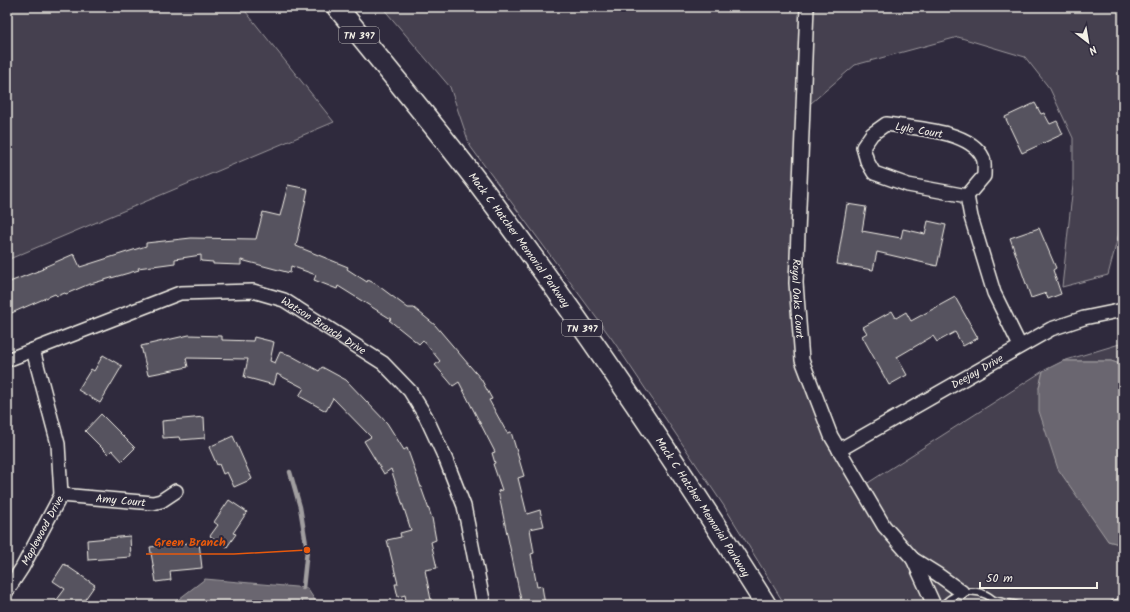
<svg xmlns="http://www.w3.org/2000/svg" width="1130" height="612" font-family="Kalam,sans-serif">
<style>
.green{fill:#454050;stroke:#9c989c}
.water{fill:#6a6670;stroke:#a19ea0}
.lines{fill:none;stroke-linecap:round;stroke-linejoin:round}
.stream{stroke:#a19ea0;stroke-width:4.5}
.building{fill:#56525f;stroke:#f4f1e8}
.lane-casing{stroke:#f4f1e8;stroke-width:9}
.street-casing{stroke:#f4f1e8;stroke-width:16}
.primary-casing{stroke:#f4f1e8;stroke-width:23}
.lane{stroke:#2f2a3d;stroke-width:6}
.street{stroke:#2f2a3d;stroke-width:13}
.primary{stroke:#2f2a3d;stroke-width:20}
.labels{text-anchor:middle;stroke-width:4;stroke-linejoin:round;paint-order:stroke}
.shield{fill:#2f2a3d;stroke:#b9b5b5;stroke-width:1}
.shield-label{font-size:10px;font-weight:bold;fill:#f4f1e8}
.street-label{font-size:11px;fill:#f4f1e8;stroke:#2f2a3d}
.leader{fill:none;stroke:#e8590c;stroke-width:1.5}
.callout-dot{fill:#e8590c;stroke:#2f2a3d;stroke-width:1.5}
.callout-label{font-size:12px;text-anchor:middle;font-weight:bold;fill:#e8590c;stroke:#2f2a3d;stroke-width:4;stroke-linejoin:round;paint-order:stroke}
</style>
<rect width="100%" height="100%" fill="#2f2a3d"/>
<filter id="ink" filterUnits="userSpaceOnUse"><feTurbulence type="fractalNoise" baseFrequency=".025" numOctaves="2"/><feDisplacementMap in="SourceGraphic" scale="8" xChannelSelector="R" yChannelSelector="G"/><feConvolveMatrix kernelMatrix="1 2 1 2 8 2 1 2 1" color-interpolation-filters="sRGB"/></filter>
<g filter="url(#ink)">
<g class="green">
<path d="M 7,7 L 242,7 L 334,122 L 7,260 Z"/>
<path d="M 382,7 L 1123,7 L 1123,218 L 1108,275 L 1062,287 L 1073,185 L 1073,138 L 1050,89 L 1025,57 L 958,37 L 855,65 L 803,110 L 802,360 L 860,488 L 1043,371 L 1039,388 L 1108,541 L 1123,545 L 1123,605 L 785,605 L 724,506 L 612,339 L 470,146 L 450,87 Z"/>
<path d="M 1123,343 L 1123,365 L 1111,361 L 1063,361 Z"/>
</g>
<g class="water">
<path d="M 1063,361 L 1111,361 L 1123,365 L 1123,545 L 1108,541 L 1058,469 L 1039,411 L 1039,388 L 1043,371 Z"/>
<path d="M 205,579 L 307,588 L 318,605 L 171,605 Z"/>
</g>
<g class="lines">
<path class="stream" d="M 290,472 L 300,507 L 307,550 L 303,588"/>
</g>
<g class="building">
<path d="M 1035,103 L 1041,114 L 1044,113 L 1050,124 L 1057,121 L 1063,134 L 1022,153 L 1005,117 Z"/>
<path d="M 288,185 L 308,189 L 296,246 L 348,267 L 347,269 L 367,282 L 368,280 L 376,284 L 408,308 L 414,308 L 435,325 L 481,379 L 492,399 L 489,400 L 507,433 L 511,432 L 524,476 L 518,478 L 527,514 L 540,510 L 544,526 L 530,529 L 534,553 L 531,554 L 537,587 L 542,586 L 545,605 L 522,605 L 498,491 L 502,490 L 493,464 L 495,463 L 492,453 L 495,452 L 459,382 L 453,386 L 448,380 L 435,365 L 440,361 L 423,340 L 419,344 L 389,320 L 391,319 L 338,286 L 337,289 L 314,280 L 316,275 L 291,266 L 290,273 L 241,260 L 241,265 L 213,264 L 213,262 L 201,261 L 201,255 L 175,259 L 175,263 L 138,268 L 139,270 L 87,285 L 66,294 L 65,293 L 57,296 L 55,294 L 7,315 L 7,283 L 43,269 L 42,268 L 74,254 L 80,267 L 146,246 L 146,243 L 191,238 L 256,239 L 263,212 L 280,216 Z"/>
<path d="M 847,204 L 866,207 L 862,231 L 901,238 L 903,229 L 925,234 L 928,221 L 946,225 L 937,266 L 877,252 L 873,270 L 837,264 Z"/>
<path d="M 1039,228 L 1056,268 L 1053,270 L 1061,294 L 1048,299 L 1046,293 L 1031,298 L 1010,238 Z"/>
<path d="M 955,297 L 978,338 L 963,346 L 955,332 L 937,342 L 933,336 L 897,357 L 907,375 L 889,385 L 862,336 L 867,333 L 863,327 L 892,311 L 896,318 L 906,312 L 911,321 Z"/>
<path d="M 189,335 L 222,336 L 222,340 L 253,341 L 254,337 L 274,342 L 270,361 L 275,363 L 280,352 L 290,355 L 319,371 L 322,367 L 346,380 L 387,423 L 404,450 L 407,448 L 432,518 L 436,540 L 431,542 L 437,568 L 425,570 L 432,605 L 407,605 L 405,595 L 398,597 L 395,584 L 398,584 L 387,540 L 401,537 L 400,533 L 411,530 L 391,469 L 384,474 L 364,441 L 371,437 L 333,398 L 326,411 L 299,396 L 304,388 L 277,374 L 274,385 L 244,377 L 248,359 L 186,358 L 188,367 L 148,375 L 141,346 Z"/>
<path d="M 103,355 L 122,366 L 100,403 L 78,390 L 91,369 L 94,371 Z"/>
<path d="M 101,414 L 135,448 L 122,461 L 112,450 L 108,454 L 85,431 Z"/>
<path d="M 204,417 L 205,438 L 180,440 L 179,437 L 163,438 L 162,421 Z"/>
<path d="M 233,436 L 252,479 L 234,487 L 227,472 L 223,474 L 219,464 L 217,465 L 209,447 Z"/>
<path d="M 229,500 L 247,512 L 233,533 L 236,534 L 227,547 L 210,536 L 218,525 L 214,522 Z"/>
<path d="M 130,536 L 131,557 L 88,560 L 87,540 Z"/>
<path d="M 199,542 L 202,568 L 170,571 L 171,580 L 156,582 L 150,547 Z"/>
<path d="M 64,564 L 95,585 L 81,605 L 53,605 L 65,589 L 53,581 Z"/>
</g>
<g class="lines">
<defs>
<g id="lane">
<path d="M 993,600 L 1017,605"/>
<path d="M 943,605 C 959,588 983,586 998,605"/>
<path d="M 1113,605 L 1123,601"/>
</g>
<g id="street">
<path id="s1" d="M 807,7 L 796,283 L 802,360 L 831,436 L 884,526 L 913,559 L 934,605"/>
<path d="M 886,124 C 912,128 971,130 983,158 C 985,162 984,171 984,176 L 967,196 L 908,185 L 874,173 L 867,161 L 863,147 L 872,134 Z"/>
<path d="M 967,196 L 971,217 L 994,293 L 1020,346"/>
<path id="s2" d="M 7,360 L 180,293 L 253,291 L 284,300 L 383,363 L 410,391 L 426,417 L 446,460 L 464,506 L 484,605"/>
<path id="s3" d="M 839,450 L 1051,329 L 1084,318 L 1123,310"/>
<path id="s4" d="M 61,495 L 153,503 L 161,501 L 176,491"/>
<path d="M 913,559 L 937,574 L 962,592"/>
<path id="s5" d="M 7,591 L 22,568 L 61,495 L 58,444 L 33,350"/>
</g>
<g id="primary">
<path id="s6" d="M 337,7 C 383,64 431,121 476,180 C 579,317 675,460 766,605"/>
</g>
</defs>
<use href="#lane" class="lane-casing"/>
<use href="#street" class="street-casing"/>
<use href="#primary" class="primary-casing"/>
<use href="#lane" class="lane"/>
<use href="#street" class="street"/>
<use href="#primary" class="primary"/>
</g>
</g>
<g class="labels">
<g class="shield">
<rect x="339" y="27" width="40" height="16" rx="3"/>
<rect x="562" y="320" width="40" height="16" rx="3"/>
</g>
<g class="shield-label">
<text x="359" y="39">TN 397</text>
<text x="582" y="332">TN 397</text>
</g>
<g class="street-label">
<text transform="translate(919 130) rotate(10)" y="4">Lyle Court</text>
<text dy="4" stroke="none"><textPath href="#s6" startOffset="296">Mack C Hatcher Memorial Parkway</textPath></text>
<text dy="4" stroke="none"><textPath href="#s1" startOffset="292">Royal Oaks Court</textPath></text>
<text dy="4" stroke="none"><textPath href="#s2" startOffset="338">Watson Branch Drive</textPath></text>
<text dy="4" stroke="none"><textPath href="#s3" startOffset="159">Deejay Drive</textPath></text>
<text dy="4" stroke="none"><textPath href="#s4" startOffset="60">Amy Court</textPath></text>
<text dy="4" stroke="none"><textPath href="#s6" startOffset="620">Mack C Hatcher Memorial Parkway</textPath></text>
<text dy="4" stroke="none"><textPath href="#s5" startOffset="70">Maplewood Drive</textPath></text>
</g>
</g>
<path class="leader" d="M307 550L234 554H146"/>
<circle class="callout-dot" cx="307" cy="550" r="4"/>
<g class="callout-label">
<text x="190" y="546">Green Branch</text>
</g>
<rect width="1130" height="612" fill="none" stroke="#2f2a3d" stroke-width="24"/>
<rect x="12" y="12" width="1106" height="588" fill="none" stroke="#f4f1e8" stroke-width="1.5" filter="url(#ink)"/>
<g transform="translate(1088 42) rotate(149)" stroke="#2f2a3d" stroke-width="3" paint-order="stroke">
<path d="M0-3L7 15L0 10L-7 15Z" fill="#f4f1e8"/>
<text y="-6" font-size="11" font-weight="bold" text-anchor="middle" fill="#f4f1e8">N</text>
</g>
<path d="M980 582v6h117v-6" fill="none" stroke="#f4f1e8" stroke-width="2"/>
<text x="986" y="582" font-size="12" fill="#f4f1e8" stroke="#2f2a3d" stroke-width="3" paint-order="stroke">50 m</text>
</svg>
